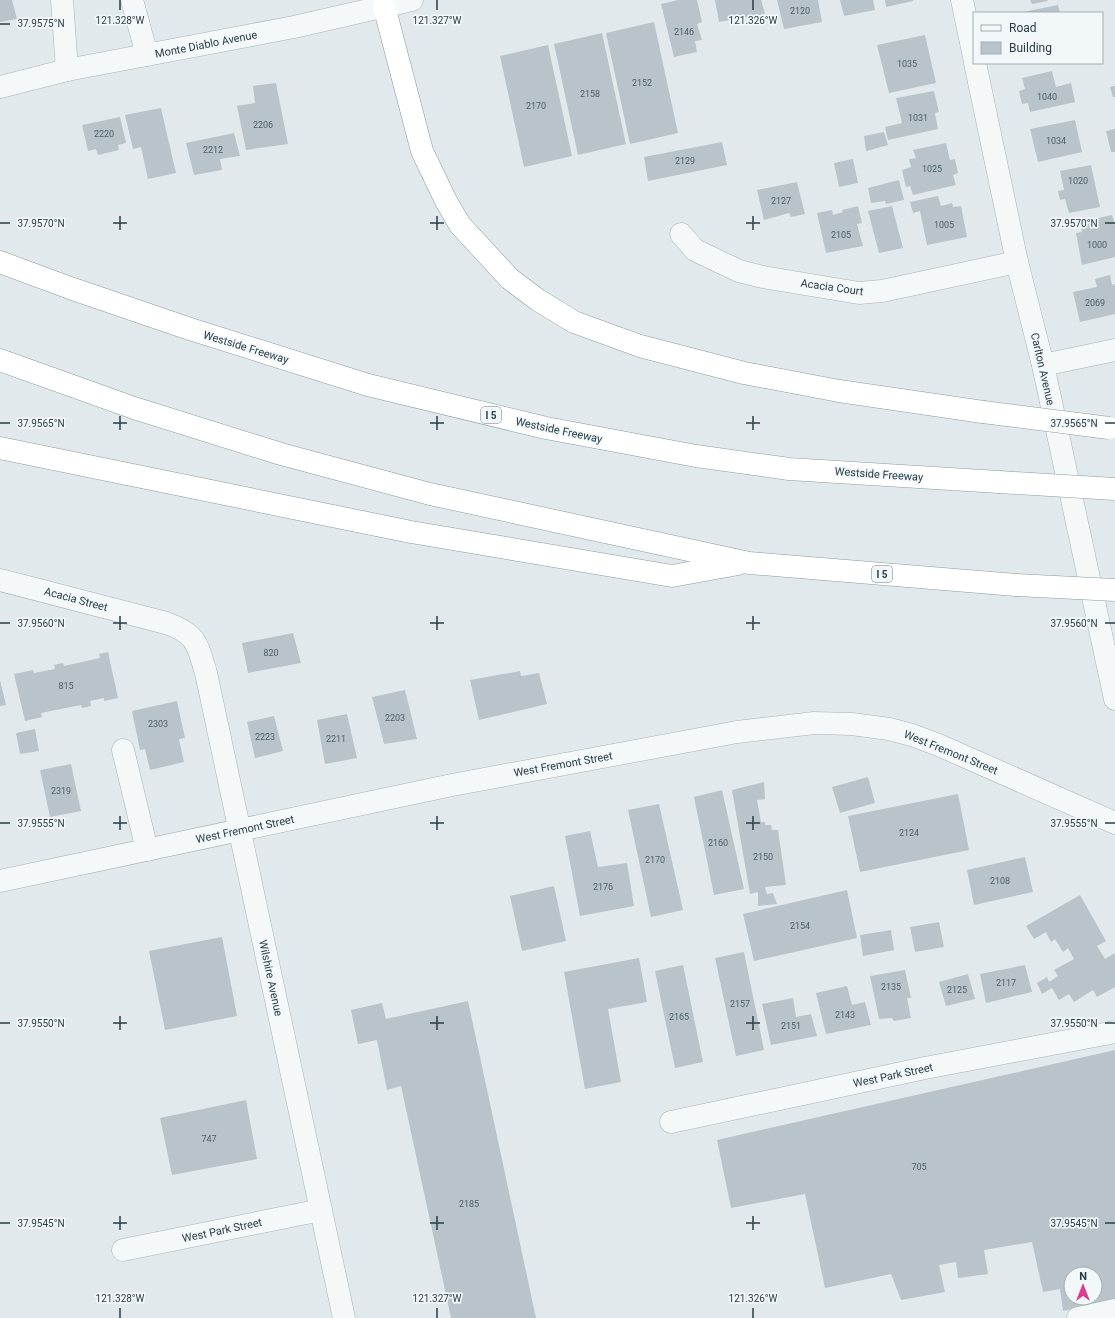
<svg xmlns="http://www.w3.org/2000/svg" width="1115" height="1318" font-family="Roboto,sans-serif">
<style>
.building{fill:#b8c4ca;fill-rule:evenodd}
.lines{fill:none;stroke-linecap:round;stroke-linejoin:round}
.minor-casing{stroke:#a6b2b7;stroke-width:23}
.highway-casing{stroke:#889ca4;stroke-width:23}
.minor{stroke:#f5f8f9;stroke-width:22}
.highway{stroke:#fff;stroke-width:22}
.highway-bridge-casing{stroke:#889ca4;stroke-width:23;stroke-linecap:butt}
.highway-bridge{stroke:#fff;stroke-width:22}
.ticks{fill:none;stroke:#283d45;stroke-width:1.5}
.labels{text-anchor:middle;stroke-width:3.5;stroke-linejoin:round;paint-order:stroke}
.number-label{font-size:9px;fill:#4c5f66}
.shield{fill:#f2f7f9;stroke:#65757b;stroke-width:1}
.shield-label{font-size:10px;font-weight:bold;fill:#283d45}
.street-label{font-size:11px;fill:#283d45;stroke:#f2f7f9}
.ticks-label{font-size:10px;text-anchor:middle;fill:#283d45;stroke:#f2f7f9;stroke-width:3.5;stroke-linejoin:round;paint-order:stroke}
</style>
<rect width="100%" height="100%" fill="#e2e9ec"/>
<g class="building">
<path d="M 0,0 L 12,0 L 17,19 L 0,22 Z"/>
<path d="M 678,0 L 697,0 L 702,22 L 697,24 L 702,40 L 695,41 L 697,52 L 674,57 L 661,4 Z"/>
<path d="M 715,0 L 761,0 L 765,14 L 719,22 Z"/>
<path d="M 777,0 L 818,0 L 822,22 L 784,29 Z"/>
<path d="M 840,0 L 873,0 L 875,10 L 844,16 Z"/>
<path d="M 885,0 L 913,0 L 913,1 L 886,7 Z"/>
<path d="M 1030,0 L 1047,0 L 1048,1 L 1032,4 Z"/>
<path d="M 1058,5 L 1060,13 L 1023,13 L 1023,12 Z"/>
<path d="M 654,22 L 678,133 L 630,144 L 606,33 Z"/>
<path d="M 602,33 L 626,144 L 578,155 L 554,44 Z"/>
<path d="M 925,35 L 936,83 L 889,93 L 877,45 Z"/>
<path d="M 548,45 L 572,156 L 524,167 L 500,56 Z"/>
<path d="M 1052,71 L 1056,87 L 1071,83 L 1075,102 L 1030,112 L 1028,103 L 1022,104 L 1019,91 L 1025,89 L 1022,78 Z"/>
<path d="M 276,83 L 288,144 L 246,150 L 237,106 L 255,103 L 253,86 Z"/>
<path d="M 1115,86 L 1115,97 L 1113,97 L 1110,87 Z"/>
<path d="M 934,91 L 939,112 L 935,113 L 938,129 L 888,140 L 885,127 L 902,123 L 896,98 Z"/>
<path d="M 161,108 L 176,173 L 148,179 L 141,147 L 133,149 L 125,115 Z"/>
<path d="M 120,117 L 126,143 L 118,145 L 119,150 L 98,155 L 96,149 L 88,151 L 82,125 Z"/>
<path d="M 1075,120 L 1082,152 L 1038,162 L 1030,129 Z"/>
<path d="M 1115,129 L 1115,152 L 1111,152 L 1106,131 Z"/>
<path d="M 884,132 L 888,145 L 866,151 L 864,136 Z"/>
<path d="M 234,133 L 240,156 L 220,159 L 222,170 L 194,175 L 186,143 Z"/>
<path d="M 722,142 L 727,165 L 648,181 L 644,157 Z"/>
<path d="M 946,143 L 950,160 L 955,159 L 958,173 L 953,175 L 956,185 L 913,195 L 910,186 L 906,187 L 902,170 L 911,167 L 909,159 L 916,158 L 913,150 Z"/>
<path d="M 853,159 L 858,183 L 839,187 L 834,163 Z"/>
<path d="M 1091,165 L 1100,207 L 1069,213 L 1065,199 L 1060,200 L 1058,191 L 1064,190 L 1060,171 Z"/>
<path d="M 899,180 L 904,200 L 886,204 L 885,201 L 871,203 L 868,188 Z"/>
<path d="M 797,182 L 805,214 L 791,217 L 789,213 L 764,220 L 757,190 Z"/>
<path d="M 938,196 L 941,206 L 952,203 L 953,207 L 961,206 L 967,237 L 927,245 L 920,211 L 913,213 L 910,202 Z"/>
<path d="M 858,206 L 862,223 L 857,224 L 863,246 L 826,253 L 817,213 L 832,210 L 833,215 L 843,212 L 842,210 Z"/>
<path d="M 892,206 L 903,248 L 879,253 L 868,211 Z"/>
<path d="M 1112,215 L 1115,226 L 1115,257 L 1082,265 L 1076,233 L 1082,232 L 1080,222 Z"/>
<path d="M 1110,275 L 1112,285 L 1115,284 L 1115,314 L 1080,322 L 1073,292 L 1097,287 L 1095,279 Z"/>
<path d="M 293,633 L 301,663 L 248,673 L 242,643 Z"/>
<path d="M 108,652 L 118,698 L 104,701 L 104,698 L 90,701 L 91,706 L 82,708 L 81,705 L 41,713 L 42,717 L 25,721 L 14,674 L 33,670 L 34,673 L 55,669 L 54,665 L 63,663 L 64,666 L 100,658 L 99,654 Z"/>
<path d="M 520,671 L 521,676 L 539,673 L 547,704 L 479,720 L 470,680 Z"/>
<path d="M 0,680 L 6,705 L 0,706 Z"/>
<path d="M 405,690 L 417,739 L 384,744 L 372,697 Z"/>
<path d="M 177,701 L 185,738 L 179,739 L 184,762 L 150,770 L 145,749 L 140,750 L 132,711 Z"/>
<path d="M 347,714 L 357,758 L 325,764 L 317,720 Z"/>
<path d="M 274,716 L 283,751 L 255,758 L 247,722 Z"/>
<path d="M 35,729 L 39,751 L 20,754 L 16,733 Z"/>
<path d="M 71,764 L 81,811 L 50,817 L 40,770 Z"/>
<path d="M 868,777 L 875,803 L 840,813 L 832,787 Z"/>
<path d="M 764,782 L 765,799 L 757,800 L 761,822 L 765,822 L 765,825 L 771,825 L 772,830 L 778,830 L 786,885 L 765,887 L 767,894 L 773,893 L 777,904 L 758,906 L 758,892 L 750,894 L 732,790 Z"/>
<path d="M 722,790 L 744,889 L 714,895 L 694,797 Z"/>
<path d="M 958,794 L 969,850 L 860,872 L 848,816 Z"/>
<path d="M 659,804 L 683,910 L 651,917 L 628,810 Z"/>
<path d="M 590,831 L 598,867 L 627,863 L 634,906 L 580,916 L 565,836 Z"/>
<path d="M 1025,857 L 1033,892 L 974,905 L 967,870 Z"/>
<path d="M 554,886 L 566,941 L 522,951 L 510,896 Z"/>
<path d="M 847,890 L 857,938 L 754,961 L 743,914 Z"/>
<path d="M 1080,895 L 1106,941 L 1097,946 L 1105,959 L 1115,953 L 1115,987 L 1097,997 L 1093,990 L 1074,1002 L 1069,994 L 1059,1000 L 1052,988 L 1042,994 L 1037,983 L 1047,977 L 1049,982 L 1058,976 L 1054,970 L 1074,959 L 1068,948 L 1063,952 L 1055,939 L 1051,942 L 1046,932 L 1034,939 L 1026,926 Z"/>
<path d="M 939,922 L 944,947 L 915,952 L 910,927 Z"/>
<path d="M 891,930 L 894,950 L 863,956 L 860,935 Z"/>
<path d="M 222,937 L 237,1016 L 165,1030 L 149,951 Z"/>
<path d="M 744,952 L 764,1050 L 736,1056 L 715,958 Z"/>
<path d="M 639,958 L 647,1002 L 608,1009 L 621,1082 L 585,1089 L 564,972 Z"/>
<path d="M 683,965 L 703,1062 L 675,1068 L 655,971 Z"/>
<path d="M 1025,965 L 1032,992 L 986,1003 L 980,974 Z"/>
<path d="M 905,970 L 911,998 L 907,998 L 911,1018 L 894,1021 L 892,1018 L 879,1019 L 870,976 Z"/>
<path d="M 968,974 L 975,999 L 946,1006 L 939,982 Z"/>
<path d="M 847,986 L 852,1005 L 865,1002 L 871,1025 L 826,1034 L 816,993 Z"/>
<path d="M 793,998 L 796,1017 L 811,1014 L 817,1036 L 771,1045 L 762,1004 Z"/>
<path d="M 468,1001 L 536,1318 L 451,1318 L 401,1086 L 387,1090 L 377,1040 L 358,1044 L 351,1010 L 382,1003 L 386,1019 Z"/>
<path d="M 1115,1050 L 1115,1299 L 1063,1311 L 1060,1289 L 1043,1292 L 1032,1242 L 984,1250 L 988,1274 L 958,1278 L 956,1262 L 939,1265 L 945,1292 L 901,1300 L 891,1274 L 825,1288 L 805,1194 L 731,1208 L 717,1140 ZM 1071,1274 L 1095,1274 L 1095,1298 L 1071,1298 Z"/>
<path d="M 246,1100 L 257,1159 L 172,1175 L 160,1118 Z"/>
</g>
<g class="lines">
<defs>
<g id="minor">
<path d="M 62,0 L 67,70"/>
<path d="M 132,0 L 147,55"/>
<path d="M 962,0 L 974,57"/>
<path d="M 975,63 L 1017,262 L 1043,365 L 1115,699"/>
<path d="M 0,87 L 67,70 L 294,27 L 412,0"/>
<path d="M 681,234 L 695,250 L 739,271 L 763,277 L 859,293 L 882,291 L 1017,262"/>
<path d="M 1043,365 L 1115,350"/>
<path d="M 0,580 L 166,623 C 197,634 197,643 206,673 L 344,1318"/>
<path d="M 123,750 L 147,850"/>
<path d="M 0,881 L 452,785 L 737,732 L 814,723 L 852,724 L 889,729 L 912,735 L 941,746 L 1115,823"/>
<path d="M 671,1122 L 925,1068 L 1115,1032"/>
<path d="M 123,1250 L 321,1210"/>
<path d="M 1078,1318 L 1115,1310"/>
</g>
<g id="highway">
<path d="M 384,6 L 422,151 L 446,201 L 460,225 L 510,279 L 538,300 L 574,322 L 640,346 L 744,373 L 839,391 L 983,412"/>
<path d="M 0,262 L 70,288 L 190,329 L 368,385 L 546,428 L 696,456 L 789,469 L 999,482"/>
<path d="M 0,360 L 134,408 L 281,454 L 430,494 L 749,563 L 1016,585"/>
<path d="M 0,448 L 411,532 L 672,576 L 738,564"/>
</g>
</defs>
<use href="#minor" class="minor-casing"/>
<use href="#highway" class="highway-casing"/>
<use href="#minor" class="minor"/>
<use href="#highway" class="highway"/>
<defs>
<g id="highway-bridge">
<path d="M 983,412 L 1109,428"/>
<path d="M 999,482 L 1115,489"/>
<path d="M 1016,585 L 1115,590"/>
</g>
</defs>
<use href="#highway-bridge" class="highway-bridge-casing"/>
<use href="#highway-bridge" class="highway-bridge"/>
</g>
<path class="ticks" d="M 120,0 L 120,10M 437,0 L 437,10M 753,0 L 753,10M 0,24 L 10,24M 120,216 L 120,230M 437,216 L 437,230M 753,216 L 753,230M 0,223 L 10,223M 113,223 L 127,223M 430,223 L 444,223M 746,223 L 760,223M 1105,223 L 1115,223M 120,416 L 120,430M 437,416 L 437,430M 753,416 L 753,430M 0,423 L 10,423M 113,423 L 127,423M 430,423 L 444,423M 746,423 L 760,423M 1105,423 L 1115,423M 120,616 L 120,630M 437,616 L 437,630M 753,616 L 753,630M 0,623 L 10,623M 113,623 L 127,623M 430,623 L 444,623M 746,623 L 760,623M 1105,623 L 1115,623M 120,816 L 120,830M 437,816 L 437,830M 753,816 L 753,830M 0,823 L 10,823M 113,823 L 127,823M 430,823 L 444,823M 746,823 L 760,823M 1105,823 L 1115,823M 120,1016 L 120,1030M 437,1016 L 437,1030M 753,1016 L 753,1030M 0,1023 L 10,1023M 113,1023 L 127,1023M 430,1023 L 444,1023M 746,1023 L 760,1023M 1105,1023 L 1115,1023M 120,1216 L 120,1230M 437,1216 L 437,1230M 753,1216 L 753,1230M 0,1223 L 10,1223M 113,1223 L 127,1223M 430,1223 L 444,1223M 746,1223 L 760,1223M 1105,1223 L 1115,1223M 120,1308 L 120,1318M 437,1308 L 437,1318M 753,1308 L 753,1318"/>
<g class="labels">
<g class="number-label">
<text x="800" y="14">2120</text>
<text x="684" y="35">2146</text>
<text x="907" y="67">1035</text>
<text x="642" y="86">2152</text>
<text x="590" y="97">2158</text>
<text x="1047" y="100">1040</text>
<text x="536" y="109">2170</text>
<text x="918" y="121">1031</text>
<text x="263" y="128">2206</text>
<text x="104" y="137">2220</text>
<text x="1056" y="144">1034</text>
<text x="213" y="153">2212</text>
<text x="685" y="164">2129</text>
<text x="932" y="172">1025</text>
<text x="1078" y="184">1020</text>
<text x="781" y="204">2127</text>
<text x="944" y="228">1005</text>
<text x="841" y="238">2105</text>
<text x="1097" y="248">1000</text>
<text x="1095" y="306">2069</text>
<text x="271" y="656">820</text>
<text x="66" y="689">815</text>
<text x="395" y="721">2203</text>
<text x="158" y="727">2303</text>
<text x="265" y="740">2223</text>
<text x="336" y="742">2211</text>
<text x="61" y="794">2319</text>
<text x="909" y="836">2124</text>
<text x="718" y="846">2160</text>
<text x="763" y="860">2150</text>
<text x="655" y="863">2170</text>
<text x="1000" y="884">2108</text>
<text x="603" y="890">2176</text>
<text x="800" y="929">2154</text>
<text x="1006" y="986">2117</text>
<text x="891" y="990">2135</text>
<text x="957" y="993">2125</text>
<text x="740" y="1007">2157</text>
<text x="845" y="1018">2143</text>
<text x="679" y="1020">2165</text>
<text x="791" y="1029">2151</text>
<text x="209" y="1142">747</text>
<text x="919" y="1170">705</text>
<text x="469" y="1207">2185</text>
</g>
<g class="shield">
<rect x="481" y="407" width="20" height="16" rx="3"/>
<rect x="872" y="566" width="20" height="16" rx="3"/>
</g>
<g class="shield-label">
<text x="491" y="419">I 5</text>
<text x="882" y="578">I 5</text>
</g>
<g class="street-label">
<text transform="translate(206 44) rotate(-11)" y="4">Monte Diablo Avenue</text>
<text transform="translate(832 287) rotate(8)" y="4">Acacia Court</text>
<text transform="translate(246 347) rotate(17)" y="4">Westside Freeway</text>
<text transform="translate(1043 369) rotate(77)" y="4">Carlton Avenue</text>
<text transform="translate(559 430) rotate(12)" y="4">Westside Freeway</text>
<text transform="translate(879 474) rotate(4)" y="4">Westside Freeway</text>
<text transform="translate(76 599) rotate(15)" y="4">Acacia Street</text>
<text transform="translate(951 752) rotate(22)" y="4">West Fremont Street</text>
<text transform="translate(563 764) rotate(-10)" y="4">West Fremont Street</text>
<text transform="translate(245 829) rotate(-12)" y="4">West Fremont Street</text>
<text transform="translate(271 978) rotate(78)" y="4">Wilshire Avenue</text>
<text transform="translate(893 1075) rotate(-12)" y="4">West Park Street</text>
<text transform="translate(222 1230) rotate(-12)" y="4">West Park Street</text>
</g>
</g>
<g class="ticks-label">
<text x="120" y="24">121.328°W</text>
<text x="437" y="24">121.327°W</text>
<text x="753" y="24">121.326°W</text>
<text x="41" y="27">37.9575°N</text>
<text x="41" y="227">37.9570°N</text>
<text x="1074" y="227">37.9570°N</text>
<text x="41" y="427">37.9565°N</text>
<text x="1074" y="427">37.9565°N</text>
<text x="41" y="627">37.9560°N</text>
<text x="1074" y="627">37.9560°N</text>
<text x="41" y="827">37.9555°N</text>
<text x="1074" y="827">37.9555°N</text>
<text x="41" y="1027">37.9550°N</text>
<text x="1074" y="1027">37.9550°N</text>
<text x="41" y="1227">37.9545°N</text>
<text x="1074" y="1227">37.9545°N</text>
<text x="120" y="1302">121.328°W</text>
<text x="437" y="1302">121.327°W</text>
<text x="753" y="1302">121.326°W</text>
</g>
<rect x="973" y="12" width="130" height="52" fill="#f2f7f9" stroke="#a1adb1"/>
<rect x="981" y="25" width="20" height="6" fill="#f5f8f9" stroke="#a1adb1"/>
<text x="1009" y="32" font-size="12" fill="#283d45">Road</text>
<rect x="981" y="42" width="20" height="12" fill="#b8c4ca" stroke="#a1adb1"/>
<text x="1009" y="52" font-size="12" fill="#283d45">Building</text>
<g transform="translate(1083 1286)"><circle r="19" fill="#f2f7f9" stroke="#a1adb1"/>
<path d="M0-3L7 15L0 10L-7 15Z" fill="#dc3c8b"/>
<text y="-6" font-size="11" font-weight="bold" text-anchor="middle" fill="#283d45">N</text>
</g>
</svg>
